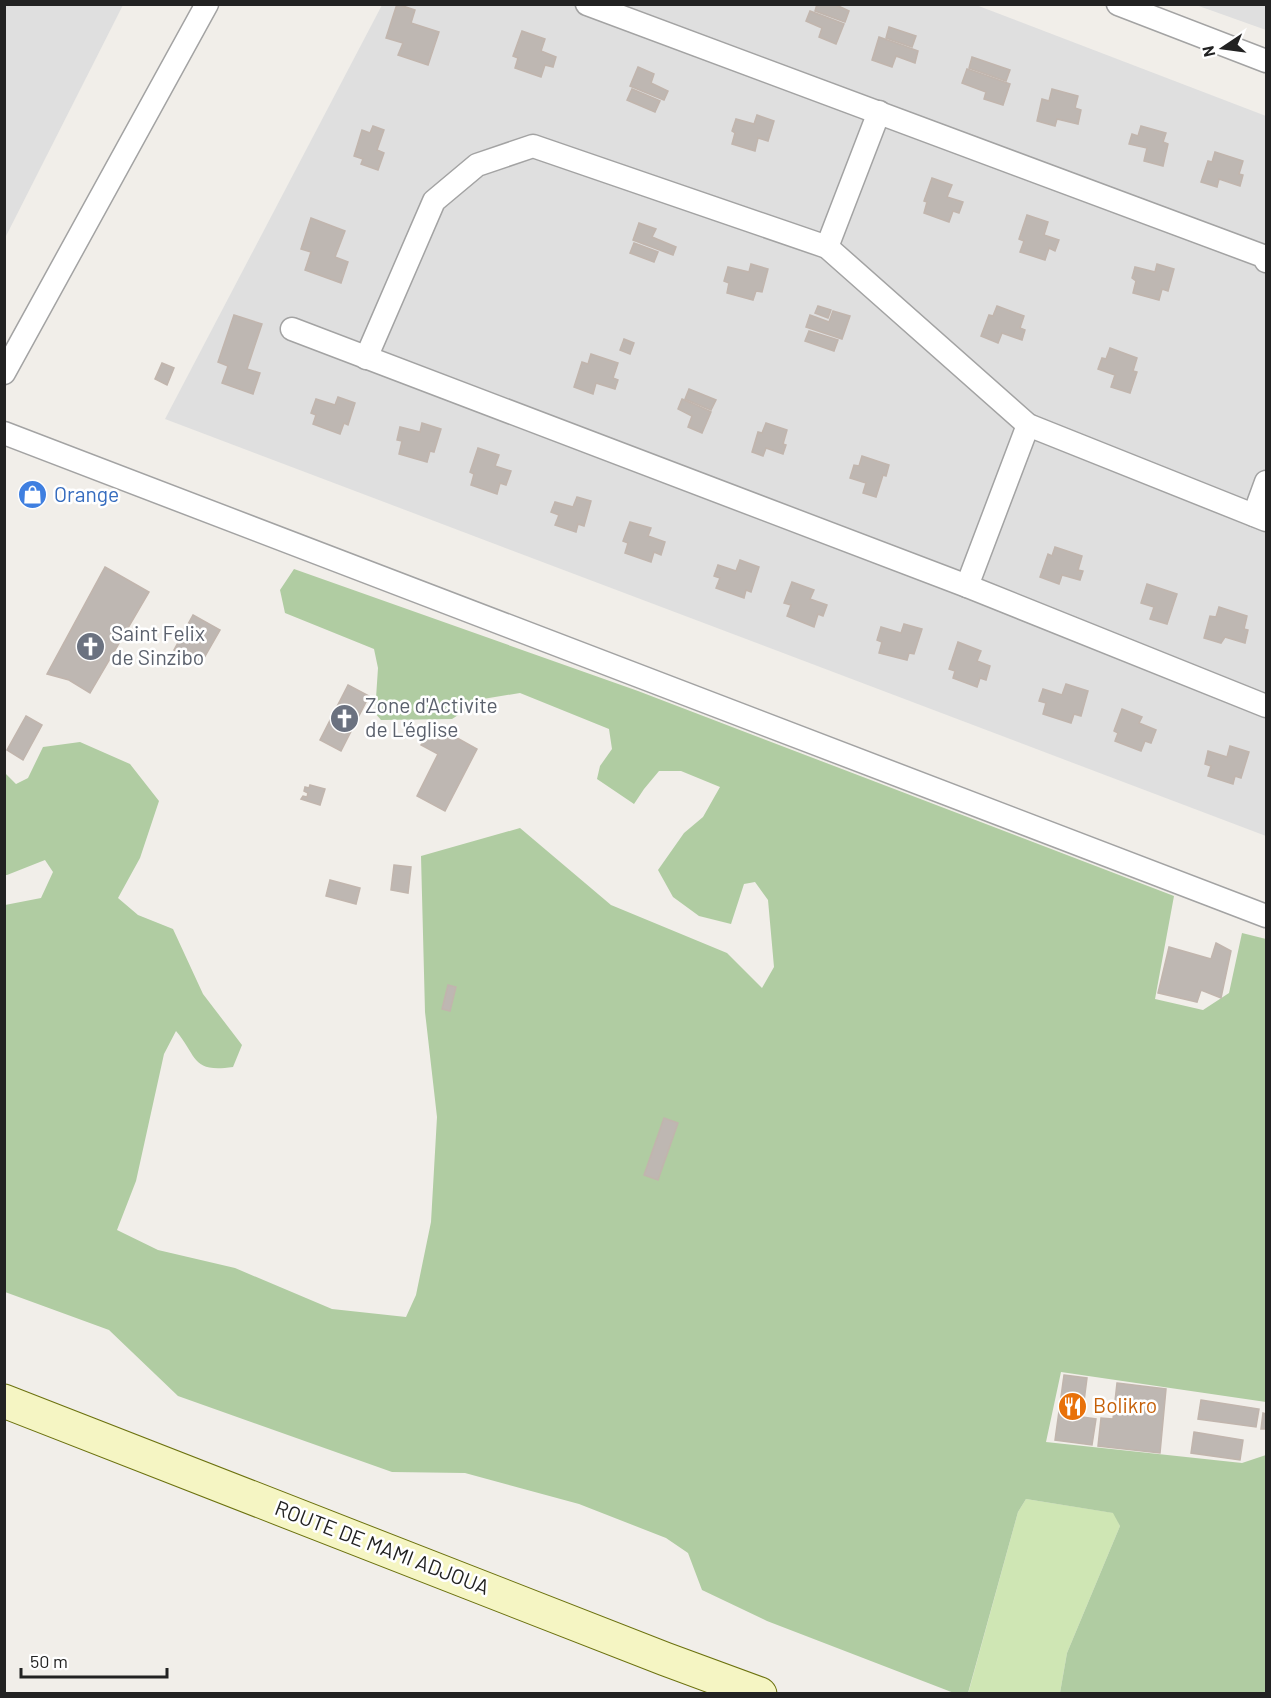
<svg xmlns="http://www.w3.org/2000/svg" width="1271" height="1698" font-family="Barlow,sans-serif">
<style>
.residential{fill:#dfdfdf}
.grass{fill:#cfe6b4}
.forest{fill:#b0cca2}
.building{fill:#beb7b2;stroke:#c1b5ad;stroke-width:1.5}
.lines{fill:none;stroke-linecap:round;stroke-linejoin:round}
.street-casing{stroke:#a3a3a3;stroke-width:25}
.secondary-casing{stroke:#6c720f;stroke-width:35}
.street{stroke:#fff;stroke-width:22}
.secondary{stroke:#f5f5c3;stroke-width:33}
.labels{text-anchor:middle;stroke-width:5;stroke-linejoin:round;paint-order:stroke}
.shop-label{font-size:21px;fill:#366cbe;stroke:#fff;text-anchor:start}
.worship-label{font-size:21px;fill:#5b616d;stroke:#fff;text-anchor:start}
.food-label{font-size:21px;fill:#c56008;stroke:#fff;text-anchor:start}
.street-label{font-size:21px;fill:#222;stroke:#fff}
</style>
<rect width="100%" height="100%" fill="#f1eee9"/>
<g class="residential">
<path d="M 5,4 L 123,5 L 5,238 L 4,5 Z"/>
<path d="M 382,5 L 976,5 L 1266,116 L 1266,836 L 165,419 Z"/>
<path d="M 1196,5 L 1266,5 L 1266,30 Z"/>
</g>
<path class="grass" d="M 1026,1499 L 1114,1513 L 1120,1526 L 1067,1653 L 1060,1693 L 968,1694 L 1018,1512 Z"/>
<path class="forest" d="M 294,569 L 638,691 L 1174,896 L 1155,999 L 1203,1010 L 1229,993 L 1242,933 L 1266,939 L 1266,1402 L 1061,1372 L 1046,1442 L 1242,1463 L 1266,1455 L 1266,1693 L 1060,1693 L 1067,1653 L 1120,1526 L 1113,1513 L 1026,1499 L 1018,1512 L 968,1693 L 954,1693 L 767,1621 L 702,1590 L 688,1553 L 666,1538 L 579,1504 L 465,1473 L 392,1472 L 178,1396 L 109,1330 L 5,1292 L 5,905 L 41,898 L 53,872 L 45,860 L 7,875 L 5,875 L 4,772 L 16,784 L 28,778 L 43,747 L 80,742 L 130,764 L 159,801 L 140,858 L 118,898 L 138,915 L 173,929 L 203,994 L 242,1045 L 233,1067 C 191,1073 198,1057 176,1031 L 164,1054 L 136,1181 L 117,1230 L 158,1250 L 235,1268 L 332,1309 L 406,1317 L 416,1295 L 431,1222 L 437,1117 L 425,1012 L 421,856 L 520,828 L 611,905 L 727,953 L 762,988 L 774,967 L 768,900 L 755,882 L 744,884 L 731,924 L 699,916 L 673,897 L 658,870 L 684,833 L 703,817 L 720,787 L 681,771 L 659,771 L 644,789 L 634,804 L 597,779 L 600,766 L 612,749 L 609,729 L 520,693 L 483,699 L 452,719 L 381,720 L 375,713 L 378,668 L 374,649 L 285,613 L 280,590 Z"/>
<g class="building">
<path d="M 397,4 L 415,10 L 411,23 L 439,32 L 428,65 L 398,55 L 403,43 L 386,38 Z"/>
<path d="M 817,4 L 834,4 L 849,11 L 845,22 L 815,11 Z"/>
<path d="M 810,11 L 844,24 L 836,44 L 819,37 L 822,28 L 806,21 Z"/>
<path d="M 889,27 L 916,36 L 912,47 L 886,38 Z"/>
<path d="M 522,31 L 545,39 L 541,51 L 556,57 L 553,67 L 545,65 L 541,77 L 515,68 L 518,58 L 513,56 Z"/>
<path d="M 879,37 L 918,51 L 915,63 L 896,56 L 892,67 L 872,60 Z"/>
<path d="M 972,57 L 1010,70 L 1006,81 L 969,68 Z"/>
<path d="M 638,67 L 654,74 L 651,83 L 668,91 L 664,100 L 630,86 Z"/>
<path d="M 967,69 L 1010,84 L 1003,105 L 984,99 L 986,92 L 962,83 Z"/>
<path d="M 632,89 L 660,101 L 655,112 L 627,100 Z"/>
<path d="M 1052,89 L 1078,96 L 1075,108 L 1081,110 L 1078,124 L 1057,119 L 1055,126 L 1037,121 L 1042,99 L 1049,101 Z"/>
<path d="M 757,115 L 774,121 L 768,141 L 758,138 L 755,151 L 732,144 L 735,133 L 732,131 L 736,119 L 754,124 Z"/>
<path d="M 373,126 L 384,130 L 377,150 L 384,153 L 378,170 L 361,164 L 363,159 L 354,156 L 362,130 L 370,133 Z"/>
<path d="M 1141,126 L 1166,133 L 1163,142 L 1168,144 L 1163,166 L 1144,161 L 1147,148 L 1129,144 L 1132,134 L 1138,136 Z"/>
<path d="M 1215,152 L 1243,161 L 1239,174 L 1243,175 L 1240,186 L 1219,179 L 1217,187 L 1201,182 L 1208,161 L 1212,162 Z"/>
<path d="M 932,178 L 952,185 L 947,197 L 963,202 L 959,213 L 953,211 L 949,222 L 924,213 L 927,202 L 924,201 Z"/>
<path d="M 1027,215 L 1048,222 L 1044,235 L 1059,240 L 1055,251 L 1049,248 L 1045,260 L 1020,252 L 1024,241 L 1019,239 Z"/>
<path d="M 311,218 L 345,231 L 335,257 L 348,262 L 341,283 L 305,270 L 311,252 L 301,249 Z"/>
<path d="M 639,223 L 656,229 L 652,237 L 676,247 L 673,255 L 633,240 Z"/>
<path d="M 634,243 L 658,252 L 654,262 L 630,253 Z"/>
<path d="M 751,264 L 768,269 L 762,292 L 756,291 L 753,300 L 727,293 L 729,283 L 724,281 L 728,267 L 749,272 Z"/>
<path d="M 1157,264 L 1174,269 L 1168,291 L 1162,289 L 1159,300 L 1133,293 L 1136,281 L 1132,278 L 1135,267 L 1155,272 Z"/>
<path d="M 818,306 L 831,310 L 828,318 L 815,313 Z"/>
<path d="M 997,306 L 1024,316 L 1020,328 L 1025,330 L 1022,340 L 1002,333 L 998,343 L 981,336 L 989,315 L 993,316 Z"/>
<path d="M 833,311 L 850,316 L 842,339 L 806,327 L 810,315 L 829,322 Z"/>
<path d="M 234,315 L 262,324 L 247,369 L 260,373 L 253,394 L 222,383 L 228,366 L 218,362 Z"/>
<path d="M 809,331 L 838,340 L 834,351 L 805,341 Z"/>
<path d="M 624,339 L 634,343 L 630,354 L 620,350 Z"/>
<path d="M 1110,348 L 1137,358 L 1133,371 L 1137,372 L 1130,393 L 1111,387 L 1115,375 L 1098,369 L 1102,358 L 1106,359 Z"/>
<path d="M 591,354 L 618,363 L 613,378 L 618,380 L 615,389 L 596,383 L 593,394 L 574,387 L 582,362 L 588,364 Z"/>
<path d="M 162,363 L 174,368 L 167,385 L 155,379 Z"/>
<path d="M 689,389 L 716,400 L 711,410 L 685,399 Z"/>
<path d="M 338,397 L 355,403 L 348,425 L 344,423 L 340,434 L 313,424 L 316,415 L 311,413 L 316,399 L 335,405 Z"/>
<path d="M 682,399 L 711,412 L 702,433 L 688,427 L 692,416 L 678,409 Z"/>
<path d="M 422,423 L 441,429 L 434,452 L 430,451 L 427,462 L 399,454 L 402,441 L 397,440 L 400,427 L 420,432 Z"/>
<path d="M 766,423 L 787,430 L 783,444 L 786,445 L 783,454 L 766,448 L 763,456 L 752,452 L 758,432 L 762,433 Z"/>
<path d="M 478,448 L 499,455 L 495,466 L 511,471 L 506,485 L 500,483 L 497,494 L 471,485 L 474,474 L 470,472 Z"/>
<path d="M 862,456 L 889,465 L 886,476 L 883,475 L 876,497 L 863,493 L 866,483 L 850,478 L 854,465 L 859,466 Z"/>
<path d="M 30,489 L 39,492 L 36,501 L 27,498 Z"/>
<path d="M 577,497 L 591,501 L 584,526 L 578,524 L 576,532 L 555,525 L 559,515 L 551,512 L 555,502 L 573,507 Z"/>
<path d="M 630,522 L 651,528 L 648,536 L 665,542 L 661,555 L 654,552 L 651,562 L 625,553 L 628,543 L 623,541 Z"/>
<path d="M 1055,547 L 1082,556 L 1078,570 L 1083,571 L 1080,580 L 1062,575 L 1059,584 L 1040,577 L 1048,554 L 1052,556 Z"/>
<path d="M 740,560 L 759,567 L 751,592 L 746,590 L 744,598 L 716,588 L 720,578 L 714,576 L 718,565 L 736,571 Z"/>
<path d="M 105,567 L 149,592 L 90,693 L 69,680 L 47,674 Z"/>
<path d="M 792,582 L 814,590 L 810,599 L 827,605 L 823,616 L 818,614 L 814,627 L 787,616 L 791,605 L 784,603 Z"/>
<path d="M 1147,584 L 1177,594 L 1167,624 L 1150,619 L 1154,607 L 1141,603 Z"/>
<path d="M 1219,607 L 1247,616 L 1244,629 L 1248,630 L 1245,643 L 1225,637 L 1221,643 L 1204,638 L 1210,616 L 1216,617 Z"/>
<path d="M 193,615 L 220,630 L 200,665 L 174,650 Z"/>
<path d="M 904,624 L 922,629 L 914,654 L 909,653 L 907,660 L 879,653 L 882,642 L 877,640 L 881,627 L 901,633 Z"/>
<path d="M 958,642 L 981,651 L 977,661 L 990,666 L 986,680 L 980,678 L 977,687 L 953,678 L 955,671 L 949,669 Z"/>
<path d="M 1066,684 L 1088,691 L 1081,716 L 1074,714 L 1071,723 L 1043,714 L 1046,703 L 1039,701 L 1043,689 L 1062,695 Z"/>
<path d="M 348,685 L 369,696 L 341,751 L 320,740 Z"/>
<path d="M 1122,709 L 1142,717 L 1139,723 L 1156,730 L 1151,743 L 1145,741 L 1141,751 L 1115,741 L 1118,733 L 1114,731 Z"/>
<path d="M 26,716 L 42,725 L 23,760 L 7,750 Z"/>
<path d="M 432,724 L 477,749 L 445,811 L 417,796 L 438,754 L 421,745 Z"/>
<path d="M 1230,746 L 1249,752 L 1241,778 L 1235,776 L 1233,784 L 1208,776 L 1211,766 L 1205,764 L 1208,751 L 1227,757 Z"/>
<path d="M 310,785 L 325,789 L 320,805 L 301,799 L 303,796 L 307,797 L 308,793 L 304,791 L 305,787 L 309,788 Z"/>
<path d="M 394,865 L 411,867 L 408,893 L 391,890 Z"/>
<path d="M 330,880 L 360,888 L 356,904 L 326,896 Z"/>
<path d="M 1216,943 L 1231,951 L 1221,998 L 1201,990 L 1197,1002 L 1158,993 L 1169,947 L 1211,959 Z"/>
<path d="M 448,985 L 456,987 L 450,1011 L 442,1009 Z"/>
<path d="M 664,1118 L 678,1123 L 658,1180 L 644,1175 Z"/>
<path d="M 1064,1375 L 1087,1378 L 1082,1417 L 1096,1419 L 1092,1445 L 1055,1440 Z"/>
<path d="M 1117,1383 L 1166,1389 L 1160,1453 L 1098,1446 L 1101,1418 L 1113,1419 Z"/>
<path d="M 1201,1400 L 1259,1409 L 1256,1427 L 1198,1419 Z"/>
<path d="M 1263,1413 L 1266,1414 L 1266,1429 L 1261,1429 Z"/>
<path d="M 1194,1432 L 1243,1440 L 1240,1460 L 1191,1453 Z"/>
</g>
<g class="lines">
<defs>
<g id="street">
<path d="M 587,4 L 1263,256 L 1266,261"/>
<path d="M 1118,4 L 1266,61"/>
<path d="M 827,247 L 879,112"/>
<path d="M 292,329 L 967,586 L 1266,706"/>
<path d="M 366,358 L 434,201 L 477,165 L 533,146 L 827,247 L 1028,425 L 1266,520"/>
<path d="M 4,373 L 207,4"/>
<path d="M 4,433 L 1266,916"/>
<path d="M 1254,515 L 1266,482"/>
<path d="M 967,586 L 1028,425"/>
</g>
<path id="secondary" d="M 4,1401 L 665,1659 L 760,1694"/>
</defs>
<use href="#street" class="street-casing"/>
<use href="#secondary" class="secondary-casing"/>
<use href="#street" class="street"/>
<use href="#secondary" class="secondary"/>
</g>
<defs>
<symbol id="shop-disc" viewBox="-11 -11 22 22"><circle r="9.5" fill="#3f7fe0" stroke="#fff"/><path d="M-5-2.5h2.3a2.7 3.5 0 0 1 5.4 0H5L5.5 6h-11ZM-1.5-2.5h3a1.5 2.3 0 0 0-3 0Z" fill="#fff"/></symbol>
<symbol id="church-disc" viewBox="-11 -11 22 22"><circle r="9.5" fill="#6b7280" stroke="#fff"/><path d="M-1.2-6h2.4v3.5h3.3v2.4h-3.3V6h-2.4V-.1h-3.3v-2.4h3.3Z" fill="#fff"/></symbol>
<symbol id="restaurant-disc" viewBox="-11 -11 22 22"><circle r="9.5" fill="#e8710a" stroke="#fff"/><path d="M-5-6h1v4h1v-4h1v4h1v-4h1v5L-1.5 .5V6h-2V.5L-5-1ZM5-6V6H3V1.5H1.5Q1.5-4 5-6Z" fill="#fff"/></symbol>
</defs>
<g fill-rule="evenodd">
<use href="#shop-disc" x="16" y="478" width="33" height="33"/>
<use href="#church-disc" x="74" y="630" width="33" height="33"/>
<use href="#church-disc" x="328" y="702" width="33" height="33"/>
<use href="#restaurant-disc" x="1056" y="1390" width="33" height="33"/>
</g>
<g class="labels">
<g class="shop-label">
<text x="54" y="502">Orange</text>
</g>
<g class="worship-label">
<text x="111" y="641">Saint Felix<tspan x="111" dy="24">de Sinzibo</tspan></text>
<text x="365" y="713">Zone d'Activite<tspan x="365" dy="24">de L'église</tspan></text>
</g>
<g class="food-label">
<text x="1093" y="1413">Bolikro</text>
</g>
<g class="street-label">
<text transform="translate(382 1548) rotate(21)" y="7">ROUTE DE MAMI ADJOUA</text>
</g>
</g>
<rect width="1271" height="1698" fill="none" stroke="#222222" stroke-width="12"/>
<g transform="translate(1223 48) rotate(257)" stroke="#ffffff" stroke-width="4.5" paint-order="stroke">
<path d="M0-4.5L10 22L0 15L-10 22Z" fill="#222222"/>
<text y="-9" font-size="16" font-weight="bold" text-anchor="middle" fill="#222222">N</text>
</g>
<path d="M21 1668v9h146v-9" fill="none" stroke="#222222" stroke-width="3"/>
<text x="30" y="1668" font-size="18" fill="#222222" stroke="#ffffff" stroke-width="4.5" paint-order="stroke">50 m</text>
</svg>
